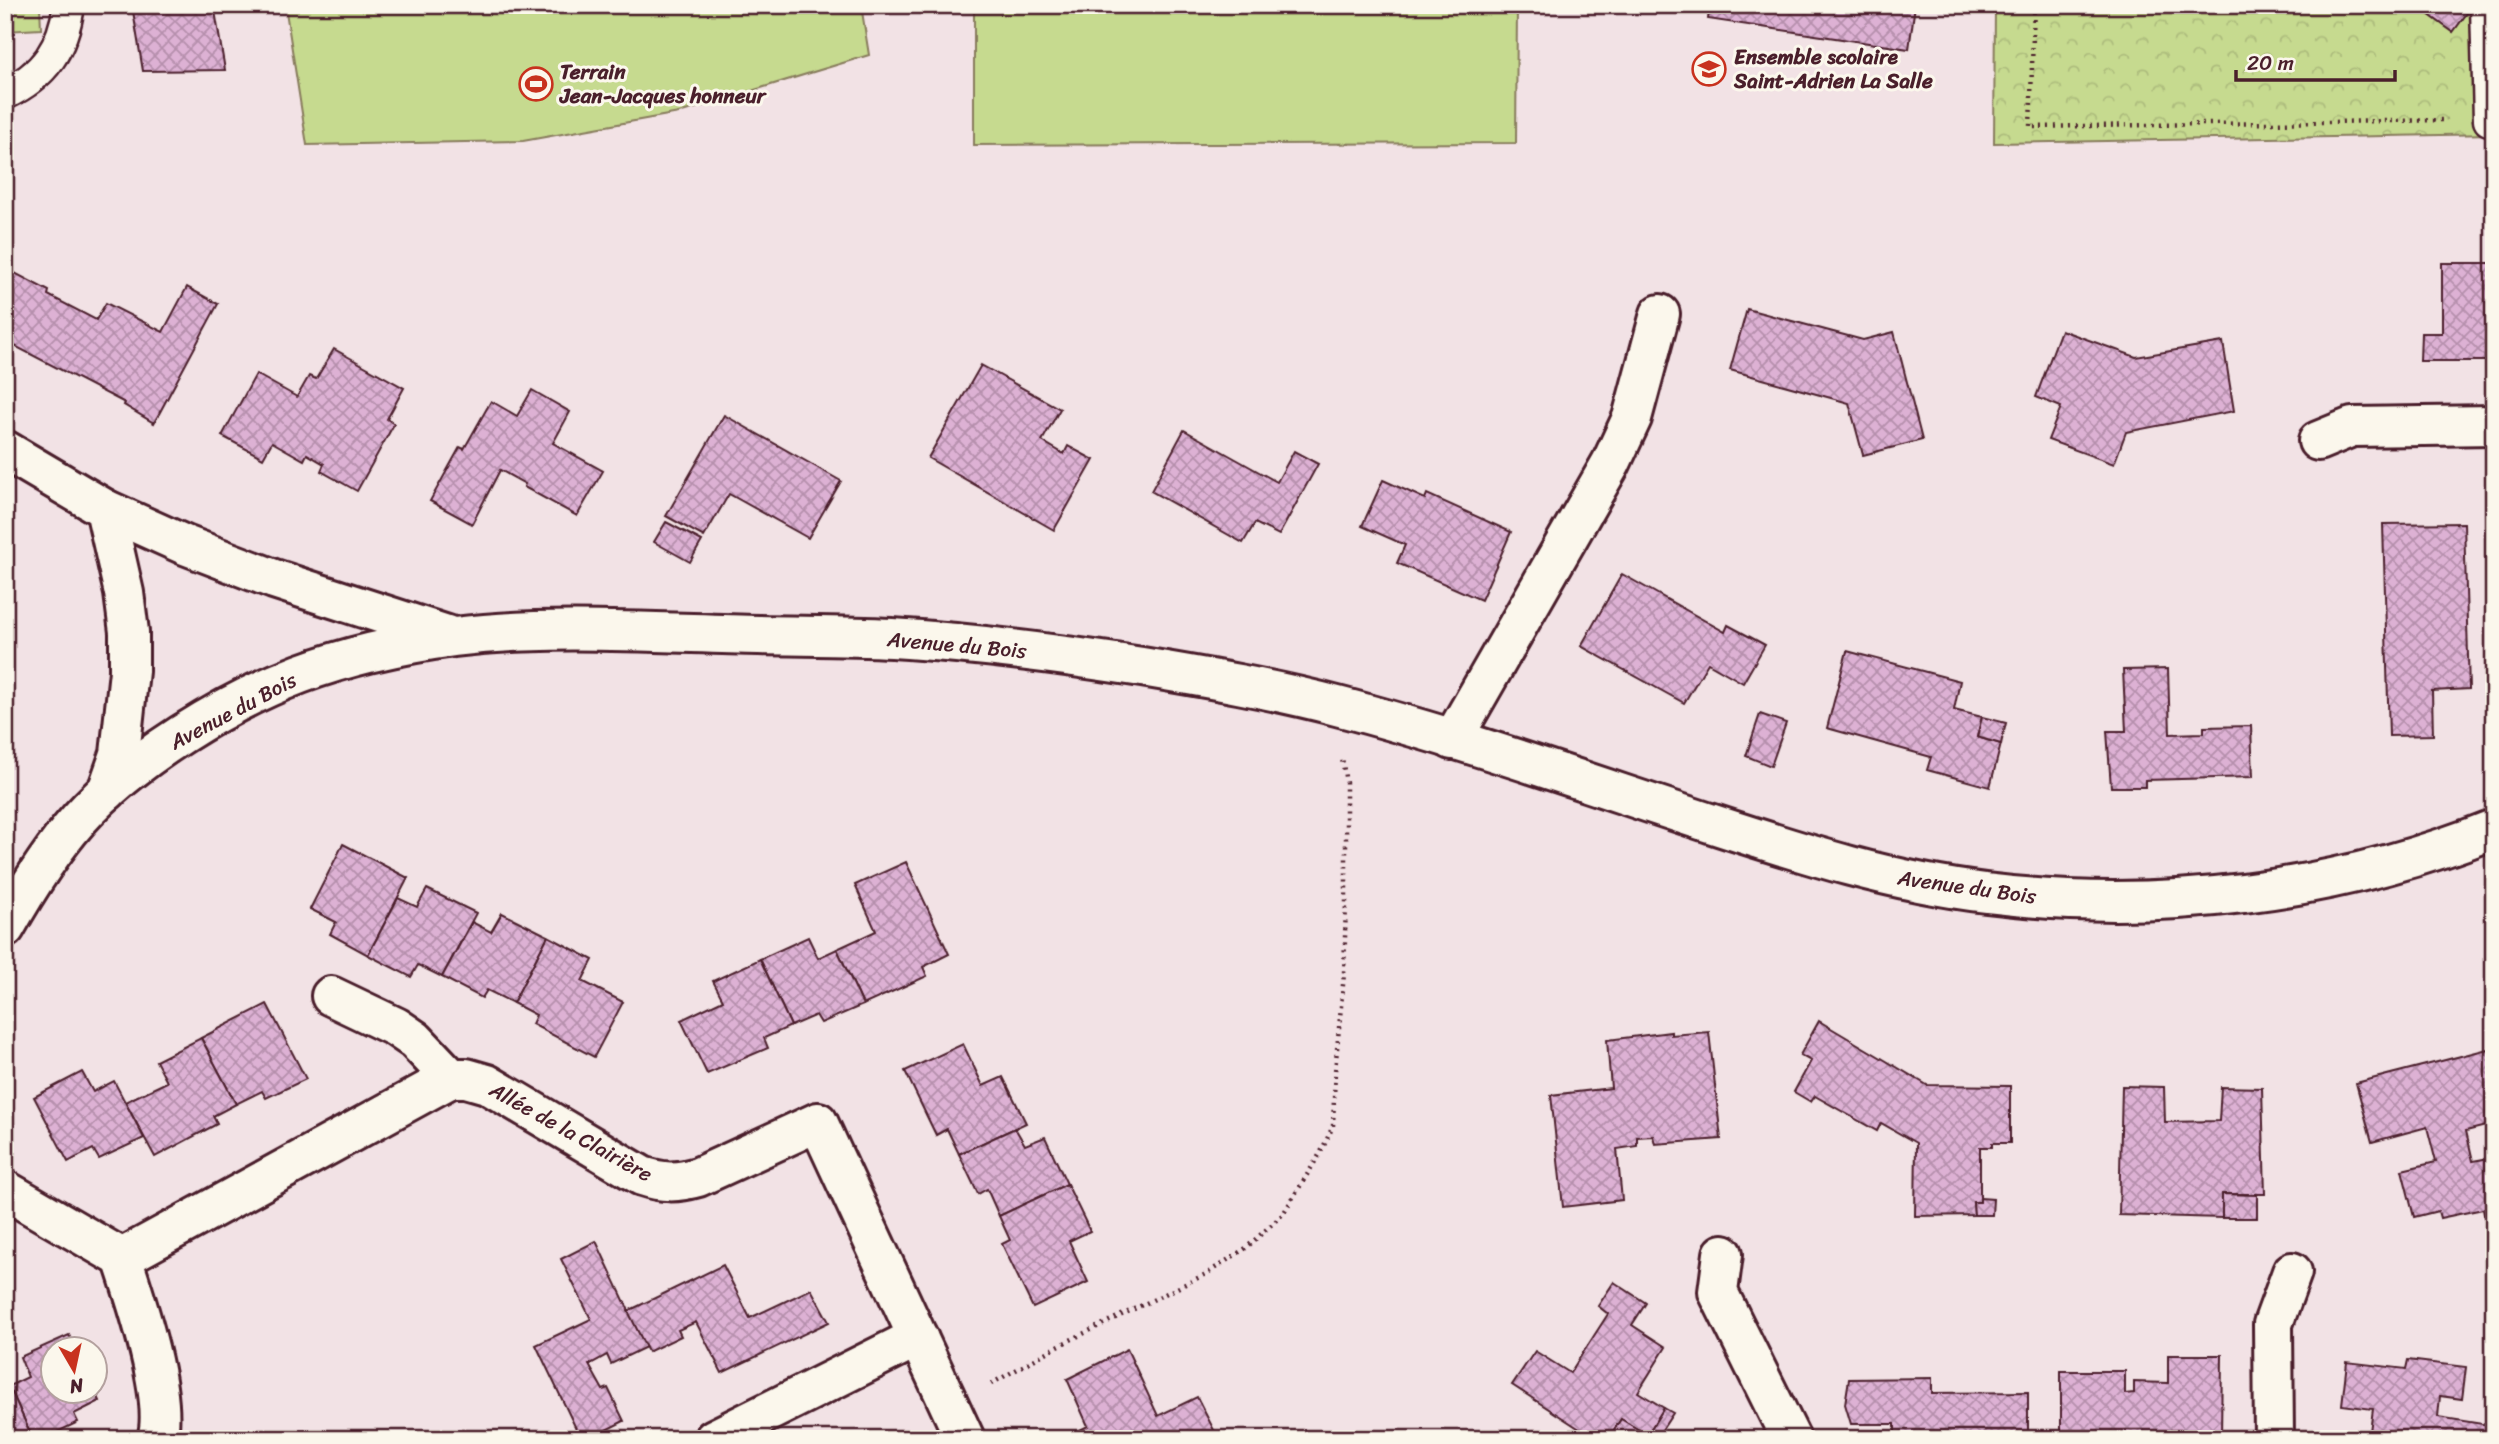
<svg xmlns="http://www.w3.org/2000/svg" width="2499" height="1444" font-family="Sriracha,sans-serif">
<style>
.forest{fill:url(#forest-crowns);stroke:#887c5d;stroke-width:2}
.pitch{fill:#c6da8f;stroke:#887c5d;stroke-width:2}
.building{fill:url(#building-cross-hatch);stroke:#4a1f2b;stroke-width:2}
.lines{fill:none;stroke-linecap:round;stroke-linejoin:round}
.service-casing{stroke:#4a1f2b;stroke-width:35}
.minor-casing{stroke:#4a1f2b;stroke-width:44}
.path{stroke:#4a1f2b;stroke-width:4.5;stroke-dasharray:2 5;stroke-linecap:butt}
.service{stroke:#fbf7ec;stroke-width:30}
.minor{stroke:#fbf7ec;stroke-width:38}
.labels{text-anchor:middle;stroke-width:6;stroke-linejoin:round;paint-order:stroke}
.poi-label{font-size:21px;font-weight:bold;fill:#4a1f2b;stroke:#fbf7ec;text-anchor:start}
.street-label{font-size:21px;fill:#4a1f2b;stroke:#fbf7ec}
</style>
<defs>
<pattern id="forest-crowns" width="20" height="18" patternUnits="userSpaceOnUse" patternTransform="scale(1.75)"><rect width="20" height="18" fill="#c6da8f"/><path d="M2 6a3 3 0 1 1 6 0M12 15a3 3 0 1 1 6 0" fill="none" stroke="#acbb7c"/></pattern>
<pattern id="building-cross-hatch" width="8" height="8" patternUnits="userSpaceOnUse" patternTransform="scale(1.75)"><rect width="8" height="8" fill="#ddb1d4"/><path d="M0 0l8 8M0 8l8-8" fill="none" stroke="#b58fac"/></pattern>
</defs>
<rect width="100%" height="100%" fill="#f2e2e5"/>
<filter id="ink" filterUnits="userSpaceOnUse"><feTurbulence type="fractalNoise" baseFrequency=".0143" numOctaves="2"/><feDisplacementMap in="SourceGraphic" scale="14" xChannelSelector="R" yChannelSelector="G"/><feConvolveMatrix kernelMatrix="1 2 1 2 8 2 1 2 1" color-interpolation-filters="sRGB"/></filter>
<g filter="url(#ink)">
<path class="forest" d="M 1995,5 L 2494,5 L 2494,134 L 1994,143 Z"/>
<g class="pitch">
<path d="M 5,5 L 40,5 L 41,29 L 5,31 Z"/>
<path d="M 285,5 L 861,5 L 869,55 L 679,113 L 523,141 L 307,145 Z"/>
<path d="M 974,5 L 1517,5 L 1516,143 L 974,145 Z"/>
</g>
<g class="building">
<path d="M 132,5 L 214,5 L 225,70 L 143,71 Z"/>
<path d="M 1710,5 L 1915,5 L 1909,49 L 1708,19 Z"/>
<path d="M 2424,5 L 2473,5 L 2453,32 L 2421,9 Z"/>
<path d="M 2442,263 L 2494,263 L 2494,361 L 2420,361 L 2421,333 L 2442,333 Z"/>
<path d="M 5,272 L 11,275 L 13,272 L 49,291 L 48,295 L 96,320 L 106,303 L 163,332 L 187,287 L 218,304 L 154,423 L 124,405 L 125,403 L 5,341 Z"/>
<path d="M 1747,309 L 1863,340 L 1894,332 L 1922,440 L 1863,455 L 1849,403 L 1730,370 Z"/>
<path d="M 2061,330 L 2136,357 L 2223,342 L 2234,411 L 2126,432 L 2114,464 L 2048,440 L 2061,407 L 2036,397 Z"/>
<path d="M 334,349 L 404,388 L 387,419 L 394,424 L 357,491 L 321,471 L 324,464 L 307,454 L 304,460 L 272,442 L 263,458 L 222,436 L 256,374 L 297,397 L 309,376 L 316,379 Z"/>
<path d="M 981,365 L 1060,409 L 1042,441 L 1064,454 L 1068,446 L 1094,460 L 1054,530 L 928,458 Z"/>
<path d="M 532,390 L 570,412 L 553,443 L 603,471 L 577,516 L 524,487 L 525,484 L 500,470 L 472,524 L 430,501 L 460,447 L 464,449 L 491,401 L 517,416 Z"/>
<path d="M 724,415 L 841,481 L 808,538 L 729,494 L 704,537 L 666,516 Z"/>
<path d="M 1184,430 L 1277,482 L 1294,451 L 1318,464 L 1279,535 L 1255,523 L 1243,543 L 1151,491 Z"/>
<path d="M 1383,480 L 1425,499 L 1427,494 L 1511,532 L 1481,600 L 1397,563 L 1405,545 L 1362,526 Z"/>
<path d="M 666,522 L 702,541 L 690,562 L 654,542 Z"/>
<path d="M 2464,523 L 2469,689 L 2432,691 L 2433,735 L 2389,736 L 2383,524 Z"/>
<path d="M 1622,574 L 1725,632 L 1728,625 L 1765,645 L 1743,683 L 1708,663 L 1684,703 L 1581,646 Z"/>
<path d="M 1847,651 L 1960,681 L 1954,710 L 1982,717 L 1977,737 L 2001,744 L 1990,787 L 1927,770 L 1931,757 L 1827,728 Z"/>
<path d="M 2168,669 L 2170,734 L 2204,733 L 2204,727 L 2251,726 L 2253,777 L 2145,780 L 2145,787 L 2111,787 L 2107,731 L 2126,731 L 2123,670 Z"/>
<path d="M 1760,714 L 1786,723 L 1771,766 L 1746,756 Z"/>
<path d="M 1982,717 L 2006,723 L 2001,744 L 1977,737 Z"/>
<path d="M 343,844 L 408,878 L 368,955 L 330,934 L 336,922 L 310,909 Z"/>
<path d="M 906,862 L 949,954 L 923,967 L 927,976 L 863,1005 L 837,949 L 876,931 L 855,885 Z"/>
<path d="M 427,889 L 476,913 L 442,977 L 418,965 L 411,977 L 368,955 L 398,898 L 417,907 Z"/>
<path d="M 502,913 L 548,936 L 513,1003 L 487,990 L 482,998 L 442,977 L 472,922 L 491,932 Z"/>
<path d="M 548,936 L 593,960 L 582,981 L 623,1002 L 594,1057 L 532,1024 L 536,1015 L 513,1003 Z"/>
<path d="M 808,937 L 818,958 L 837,949 L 863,1005 L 821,1023 L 816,1015 L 791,1026 L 760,959 Z"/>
<path d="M 760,959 L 791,1026 L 764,1038 L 768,1048 L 707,1074 L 681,1020 L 723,1000 L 713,981 Z"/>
<path d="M 267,1004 L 306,1079 L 266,1098 L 262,1091 L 236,1104 L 201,1038 Z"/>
<path d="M 1819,1021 L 1927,1085 L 2010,1086 L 2010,1143 L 1992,1143 L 1992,1147 L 1980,1147 L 1980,1202 L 1973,1202 L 1974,1215 L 1915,1216 L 1916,1143 L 1881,1123 L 1877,1131 L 1815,1096 L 1811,1102 L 1794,1092 L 1811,1061 L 1800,1055 Z"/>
<path d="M 1671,1032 L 1671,1035 L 1709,1032 L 1721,1139 L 1655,1144 L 1653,1136 L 1637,1137 L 1637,1146 L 1617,1149 L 1622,1200 L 1563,1207 L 1551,1095 L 1611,1088 L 1607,1040 Z"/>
<path d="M 201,1038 L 236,1104 L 213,1116 L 217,1124 L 155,1157 L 125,1102 L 167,1082 L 156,1061 Z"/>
<path d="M 963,1044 L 983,1086 L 1003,1077 L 1026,1123 L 959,1154 L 947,1129 L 936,1135 L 905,1071 Z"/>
<path d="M 2488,1049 L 2494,1068 L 2494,1124 L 2466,1131 L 2473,1161 L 2494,1157 L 2494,1223 L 2486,1225 L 2483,1209 L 2440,1218 L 2438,1211 L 2414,1217 L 2402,1170 L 2436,1162 L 2427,1127 L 2372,1142 L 2356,1083 Z"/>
<path d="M 82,1072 L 93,1092 L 114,1081 L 144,1138 L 99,1159 L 93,1149 L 68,1162 L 34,1097 Z"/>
<path d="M 2122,1086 L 2164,1087 L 2165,1122 L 2219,1121 L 2221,1087 L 2262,1088 L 2265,1194 L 2222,1194 L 2222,1218 L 2119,1215 Z"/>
<path d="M 1015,1128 L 1025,1145 L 1045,1137 L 1067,1184 L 999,1216 L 987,1189 L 978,1194 L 959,1154 Z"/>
<path d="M 1067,1184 L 1090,1231 L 1069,1241 L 1088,1282 L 1033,1308 L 1002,1244 L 1010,1240 L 999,1216 Z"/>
<path d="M 2222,1194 L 2257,1195 L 2257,1218 L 2222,1218 Z"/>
<path d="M 1980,1198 L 1993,1199 L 1992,1215 L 1974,1215 L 1973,1202 L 1980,1202 Z"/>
<path d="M 596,1241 L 646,1347 L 611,1364 L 607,1355 L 589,1365 L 603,1390 L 608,1388 L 624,1421 L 588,1439 L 581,1439 L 536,1345 L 591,1319 L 561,1259 Z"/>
<path d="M 723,1265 L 750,1318 L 811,1289 L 829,1322 L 722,1373 L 696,1322 L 678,1330 L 681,1336 L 648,1352 L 628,1311 Z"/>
<path d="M 1614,1282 L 1646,1303 L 1632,1325 L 1666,1347 L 1638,1392 L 1664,1408 L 1647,1435 L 1621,1419 L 1608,1439 L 1595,1439 L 1512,1385 L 1535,1351 L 1570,1373 L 1608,1314 L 1598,1306 Z"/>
<path d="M 69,1335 L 76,1350 L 52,1350 L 52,1392 L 94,1392 L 94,1388 L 100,1401 L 74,1414 L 78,1422 L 43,1439 L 33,1439 L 9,1386 L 28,1377 L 20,1357 Z"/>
<path d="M 1127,1349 L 1158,1416 L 1197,1397 L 1216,1434 L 1207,1439 L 1062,1439 L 1088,1426 L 1067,1379 Z"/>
<path d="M 2168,1355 L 2222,1355 L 2221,1439 L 2061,1439 L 2061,1371 L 2125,1371 L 2125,1394 L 2134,1393 L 2134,1382 L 2168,1383 Z"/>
<path d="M 2408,1360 L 2466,1367 L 2462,1399 L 2440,1396 L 2438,1417 L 2489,1425 L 2488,1439 L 2369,1439 L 2373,1409 L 2342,1405 L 2347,1362 L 2406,1369 Z"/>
<path d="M 1932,1378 L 1932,1393 L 2028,1392 L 2028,1439 L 1884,1439 L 1895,1437 L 1895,1424 L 1851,1424 L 1845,1404 L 1849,1379 Z"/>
<path d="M 9,1386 L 33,1439 L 5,1439 L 5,1388 Z"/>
<path d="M 1664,1408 L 1673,1413 L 1656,1439 L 1608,1439 L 1621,1419 L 1647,1435 Z"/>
</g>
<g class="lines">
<defs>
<g id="service">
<path d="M 2486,5 L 2489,120"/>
<path d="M 5,94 C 45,75 63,48 69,5"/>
</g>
<g id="minor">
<path d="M 2318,441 L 2352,427 L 2494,425"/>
<path d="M 5,450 L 105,509 L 124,593 L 129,632 L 129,671 L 120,754 L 107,791"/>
<path d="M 105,509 L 185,545 L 274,579 L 447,635"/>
<path d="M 1452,740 L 1611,463 L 1632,418 L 1660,314"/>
<path d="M 5,928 C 27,889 50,852 79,819 C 132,759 226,702 300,674 C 348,656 403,644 454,637 C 551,625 661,633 759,635 C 803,636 848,636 892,638 C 975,643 1059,654 1142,667 C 1207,678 1272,689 1337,706 C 1465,739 1590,784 1716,825 C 1805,854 1893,882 1986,893 C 2157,914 2334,893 2494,829"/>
<path d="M 331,996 L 396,1027 L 415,1040 L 451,1078"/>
<path d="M 5,1190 L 122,1258 L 451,1078 L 466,1078 L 487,1084 L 642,1176 C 663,1183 677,1183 698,1177 L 818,1122 L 965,1439"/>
<path d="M 1723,1254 L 1718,1292 L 1791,1439"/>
<path d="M 122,1258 C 136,1300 169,1398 157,1439"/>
<path d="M 714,1439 L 918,1337"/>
<path d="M 2274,1439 L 2273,1324 L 2292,1272"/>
</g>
</defs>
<use href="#service" class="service-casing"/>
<use href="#minor" class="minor-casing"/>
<g class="path">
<path d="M 2034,5 L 2030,127 L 2447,120"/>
<path d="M 991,1384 L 1058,1346 L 1206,1274 L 1246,1248 L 1283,1214 L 1321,1152 L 1333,1126 L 1335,1071 L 1344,974 L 1346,902 L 1346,783 L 1342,758"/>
</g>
<use href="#service" class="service"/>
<use href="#minor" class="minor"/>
</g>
</g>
<defs>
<symbol id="school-ring" viewBox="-11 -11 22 22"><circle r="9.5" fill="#fbf7ec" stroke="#c8321e" stroke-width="1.5"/><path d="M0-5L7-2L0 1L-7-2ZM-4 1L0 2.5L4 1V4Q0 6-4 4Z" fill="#c8321e"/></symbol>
<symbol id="stadium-ring" viewBox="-11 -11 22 22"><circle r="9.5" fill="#fbf7ec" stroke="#c8321e" stroke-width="1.5"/><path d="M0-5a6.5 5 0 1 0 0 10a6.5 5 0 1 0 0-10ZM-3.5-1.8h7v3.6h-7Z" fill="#c8321e"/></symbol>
</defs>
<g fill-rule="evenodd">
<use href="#school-ring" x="1690" y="50" width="38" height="38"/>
<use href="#stadium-ring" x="517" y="65" width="38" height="38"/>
</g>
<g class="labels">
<g class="poi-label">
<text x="1734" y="64">Ensemble scolaire<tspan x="1734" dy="24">Saint-Adrien La Salle</tspan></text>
<text x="560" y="79">Terrain<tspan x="560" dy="24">Jean-Jacques honneur</tspan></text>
</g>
<g class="street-label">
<text transform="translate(957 645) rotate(5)" y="7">Avenue du Bois</text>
<text transform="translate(233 711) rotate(-28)" y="7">Avenue du Bois</text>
<text transform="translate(1967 887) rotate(8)" y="7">Avenue du Bois</text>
<text transform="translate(571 1132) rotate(29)" y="7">Allée de la Clairière</text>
</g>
</g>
<rect width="2499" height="1444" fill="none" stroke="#fbf7ec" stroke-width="28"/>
<rect x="14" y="14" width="2471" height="1416" fill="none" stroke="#4a1f2b" stroke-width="2.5" filter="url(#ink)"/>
<g transform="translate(74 1370) rotate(171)"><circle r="33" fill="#fbf7ec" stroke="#b4a19f" stroke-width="2"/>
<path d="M0-5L12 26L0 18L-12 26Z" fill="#c8321e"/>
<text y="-10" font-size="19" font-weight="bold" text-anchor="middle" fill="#4a1f2b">N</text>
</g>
<path d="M2236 70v10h159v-10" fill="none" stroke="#4a1f2b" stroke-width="3.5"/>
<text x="2247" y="70" font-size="21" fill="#4a1f2b" stroke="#fbf7ec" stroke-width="5" paint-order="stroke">20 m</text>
</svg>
